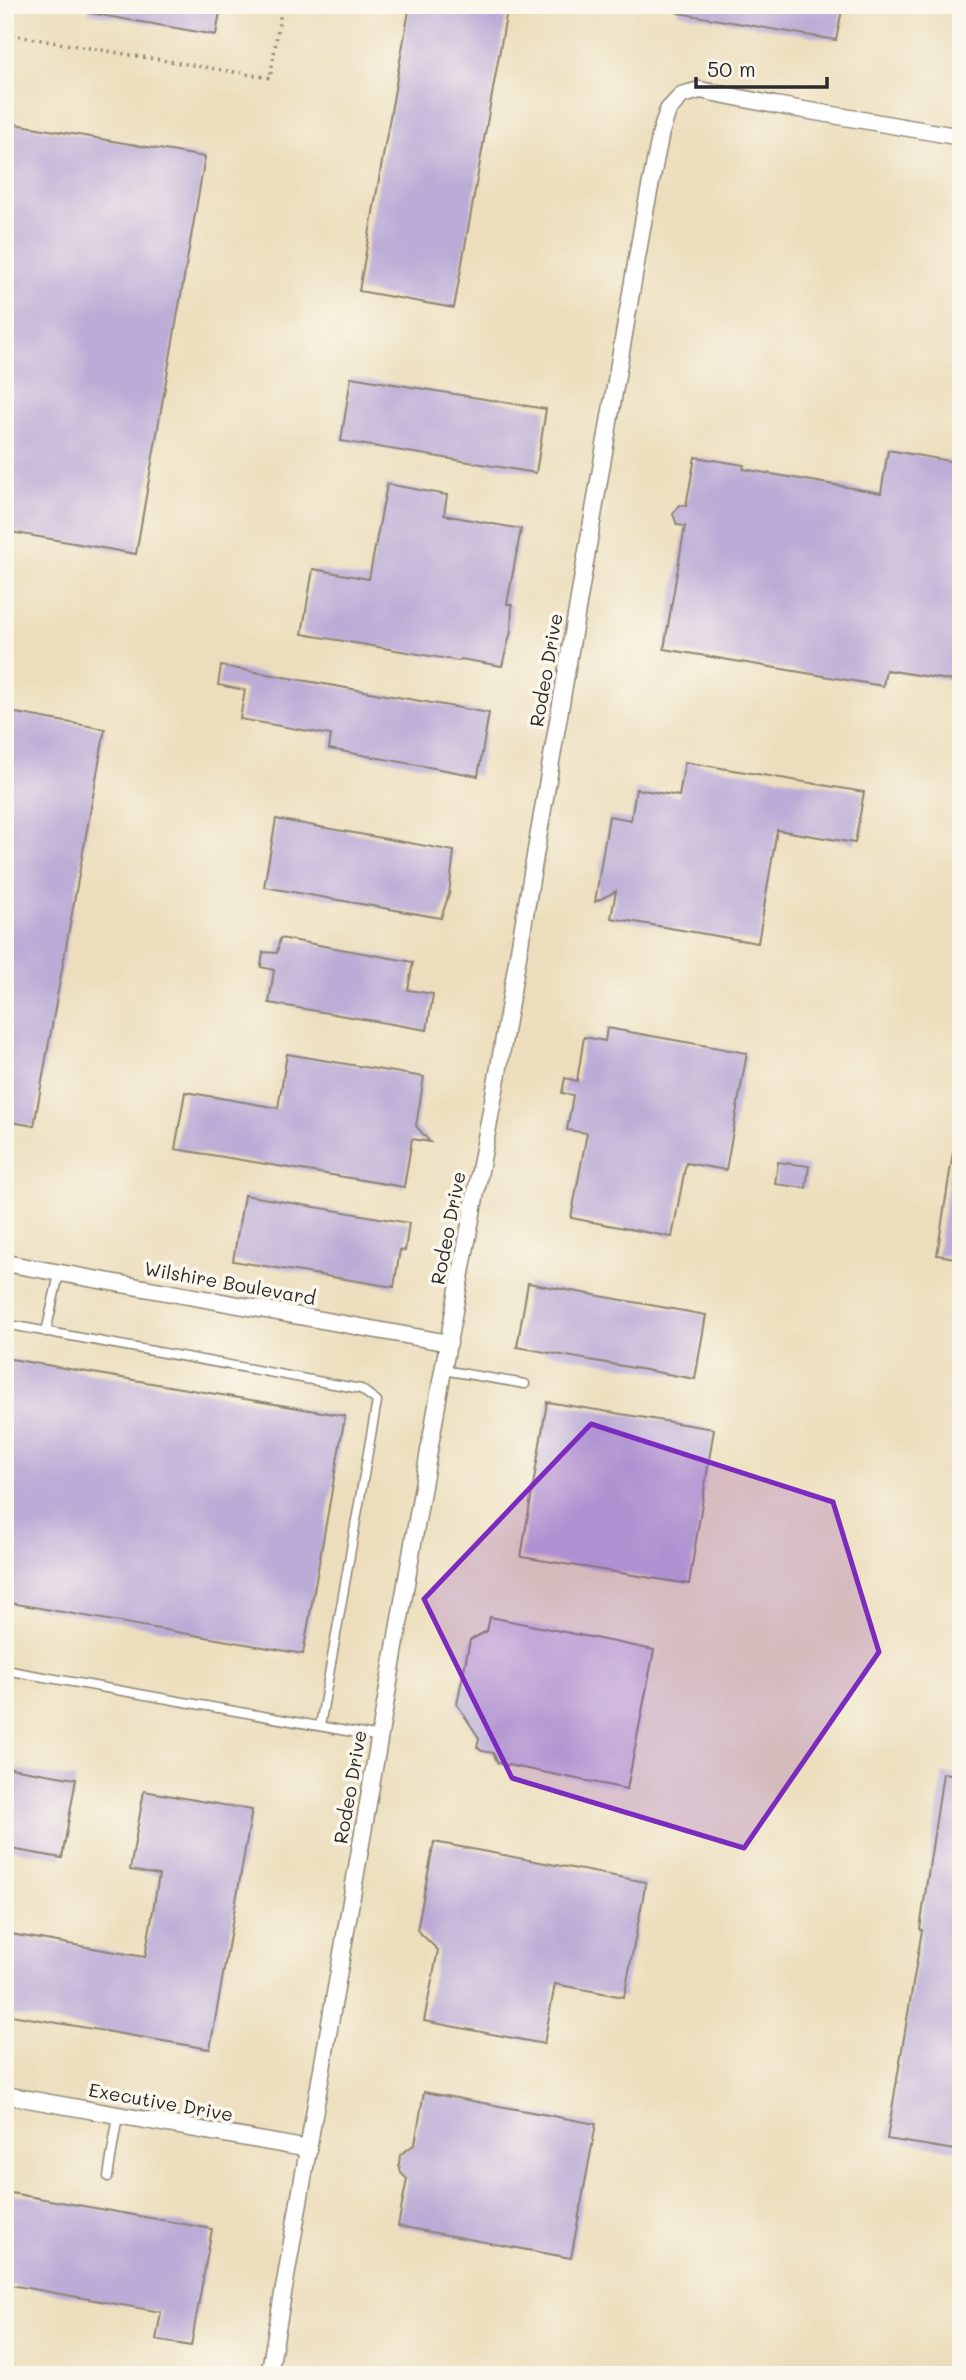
<svg xmlns="http://www.w3.org/2000/svg" width="966" height="2380" font-family="Mali,sans-serif">
<style>
.building{fill:#bcabd6}
.lines{fill:none;stroke-linecap:round;stroke-linejoin:round}
.lane-casing{stroke:#8c8474;stroke-width:11}
.street-casing{stroke:#8c8474;stroke-width:19}
.path{stroke:#8c8474;stroke-width:3.5;stroke-dasharray:2 5;stroke-linecap:butt}
.lane{stroke:#fff;stroke-width:8}
.street{stroke:#fff;stroke-width:16}
.marked{fill:#7b2cbf;fill-opacity:0.2;stroke:#7b2cbf;stroke-width:5;stroke-linejoin:round}
.labels{text-anchor:middle;stroke-width:7;stroke-linejoin:round;paint-order:stroke}
.street-label{font-size:19px;fill:#2b2b2b;stroke:#fbf7ec}
</style>
<rect width="100%" height="100%" fill="#fbf7ec"/>
<filter id="ink" filterUnits="userSpaceOnUse"><feTurbulence type="fractalNoise" baseFrequency=".0143" numOctaves="2"/><feDisplacementMap in="SourceGraphic" scale="14" xChannelSelector="R" yChannelSelector="G"/><feConvolveMatrix kernelMatrix="1 2 1 2 8 2 1 2 1" color-interpolation-filters="sRGB"/></filter>
<filter id="wash" filterUnits="userSpaceOnUse"><feTurbulence type="fractalNoise" baseFrequency=".00686" numOctaves="4" result="noise"/><feDisplacementMap in="SourceGraphic" scale="28" xChannelSelector="R" yChannelSelector="G"/><feGaussianBlur stdDeviation="1.57" result="paint"/><feColorMatrix in="noise" values="0 0 0 0 0 0 0 0 0 0 0 0 0 0 0 0 0 1.4 0 .05"/><feComposite in="paint" operator="in"/></filter>
<g filter="url(#wash)">
<rect width="100%" height="100%" fill="#ecdebc"/>
<g id="blocks">
<g class="building">
<path d="M 90,5 L 221,5 L 216,35 L 89,13 Z"/>
<path d="M 410,5 L 508,5 L 454,308 L 359,291 Z"/>
<path d="M 679,5 L 843,5 L 836,40 L 678,13 Z"/>
<path d="M 15,124 L 205,157 L 136,554 L 5,531 L 5,181 Z"/>
<path d="M 351,377 L 546,409 L 536,473 L 341,441 Z"/>
<path d="M 888,450 L 961,463 L 961,682 L 886,670 L 883,686 L 664,649 L 685,526 L 677,525 L 673,514 L 680,505 L 686,506 L 695,457 L 744,465 L 743,469 L 881,493 Z"/>
<path d="M 387,484 L 447,495 L 444,515 L 521,529 L 507,604 L 512,605 L 511,631 L 502,666 L 461,659 L 459,661 L 302,634 L 313,569 L 369,579 Z"/>
<path d="M 221,666 L 489,713 L 478,776 L 329,749 L 331,735 L 240,719 L 245,690 L 218,685 Z"/>
<path d="M 5,711 L 105,729 L 34,1126 L 5,1121 Z"/>
<path d="M 685,762 L 864,792 L 855,843 L 777,830 L 758,943 L 611,918 L 616,891 L 595,902 L 609,816 L 631,820 L 636,789 L 679,796 Z"/>
<path d="M 276,819 L 454,851 L 449,894 L 441,918 L 264,887 Z"/>
<path d="M 280,938 L 413,962 L 408,990 L 433,994 L 427,1030 L 269,1003 L 274,970 L 261,967 L 263,952 L 277,953 Z"/>
<path d="M 607,1028 L 747,1053 L 726,1170 L 686,1163 L 672,1237 L 571,1218 L 587,1133 L 567,1130 L 573,1095 L 562,1093 L 565,1078 L 577,1081 L 584,1037 L 605,1041 Z"/>
<path d="M 287,1054 L 424,1077 L 416,1126 L 430,1142 L 412,1139 L 404,1187 L 175,1149 L 185,1092 L 278,1108 Z"/>
<path d="M 953,1152 L 961,1153 L 961,1259 L 937,1255 Z"/>
<path d="M 778,1162 L 809,1166 L 806,1188 L 775,1184 Z"/>
<path d="M 244,1195 L 409,1223 L 405,1251 L 400,1250 L 394,1287 L 233,1261 Z"/>
<path d="M 528,1283 L 706,1315 L 695,1379 L 517,1347 Z"/>
<path d="M 5,1358 L 345,1416 L 303,1654 L 5,1602 Z"/>
<path d="M 547,1402 L 714,1429 L 689,1584 L 521,1557 Z"/>
<path d="M 490,1617 L 654,1650 L 627,1789 L 498,1763 L 493,1753 L 482,1751 L 477,1747 L 479,1738 L 457,1704 L 470,1640 L 487,1631 Z"/>
<path d="M 5,1767 L 76,1779 L 62,1858 L 5,1848 Z"/>
<path d="M 943,1773 L 961,1776 L 961,2151 L 887,2139 L 922,1930 L 920,1929 Z"/>
<path d="M 144,1791 L 252,1810 L 210,2049 L 5,2014 L 5,1933 L 145,1957 L 159,1875 L 130,1870 Z"/>
<path d="M 434,1842 L 646,1882 L 624,1997 L 555,1984 L 544,2044 L 424,2021 L 438,1950 L 417,1930 Z"/>
<path d="M 424,2092 L 596,2124 L 571,2258 L 398,2226 L 407,2179 L 401,2173 L 399,2164 L 400,2155 L 415,2144 Z"/>
<path d="M 5,2192 L 212,2229 L 191,2346 L 156,2340 L 161,2312 L 5,2284 Z"/>
</g>
</g>
</g>
<g filter="url(#ink)">
<use href="#blocks" fill-opacity="0" stroke="#8c8474" stroke-width="2"/>
<g class="lines">
<defs>
<g id="lane">
<path d="M 5,1324 L 361,1389 L 377,1401 L 320,1726"/>
<path d="M 46,1332 L 59,1274"/>
<path d="M 443,1370 L 525,1384"/>
<path d="M 5,1670 L 380,1737"/>
<path d="M 108,2177 L 118,2115"/>
</g>
<g id="street">
<path d="M 5,1263 L 449,1343"/>
<path d="M 5,2095 L 309,2149"/>
<path d="M 269,2375 L 442,1376 L 498,1073 L 644,217 L 661,132 L 668,110 L 682,95 L 700,90 L 775,105 L 961,137"/>
</g>
</defs>
<use href="#lane" class="lane-casing"/>
<use href="#street" class="street-casing"/>
<path class="path" d="M 5,34 L 270,78 L 282,5"/>
<use href="#lane" class="lane"/>
<use href="#street" class="street"/>
</g>
</g>
<path class="marked" d="M 591,1424 L 833,1502 L 879,1652 L 744,1848 L 512,1778 L 424,1599 Z"/>
<g class="labels">
<g class="street-label">
<text transform="translate(546 670) rotate(-80)" y="7">Rodeo Drive</text>
<text transform="translate(448 1228) rotate(-79)" y="7">Rodeo Drive</text>
<text transform="translate(230 1283) rotate(10)" y="7">Wilshire Boulevard</text>
<text transform="translate(350 1787) rotate(-80)" y="7">Rodeo Drive</text>
<text transform="translate(161 2102) rotate(10)" y="7">Executive Drive</text>
</g>
</g>
<rect width="966" height="2380" fill="none" stroke="#fbf7ec" stroke-width="28"/>
<path d="M696 77v10h131v-10" fill="none" stroke="#2b2b2b" stroke-width="3.5"/>
<text x="707" y="77" font-size="21" fill="#2b2b2b" stroke="#fbf7ec" stroke-width="5" paint-order="stroke">50 m</text>
</svg>
